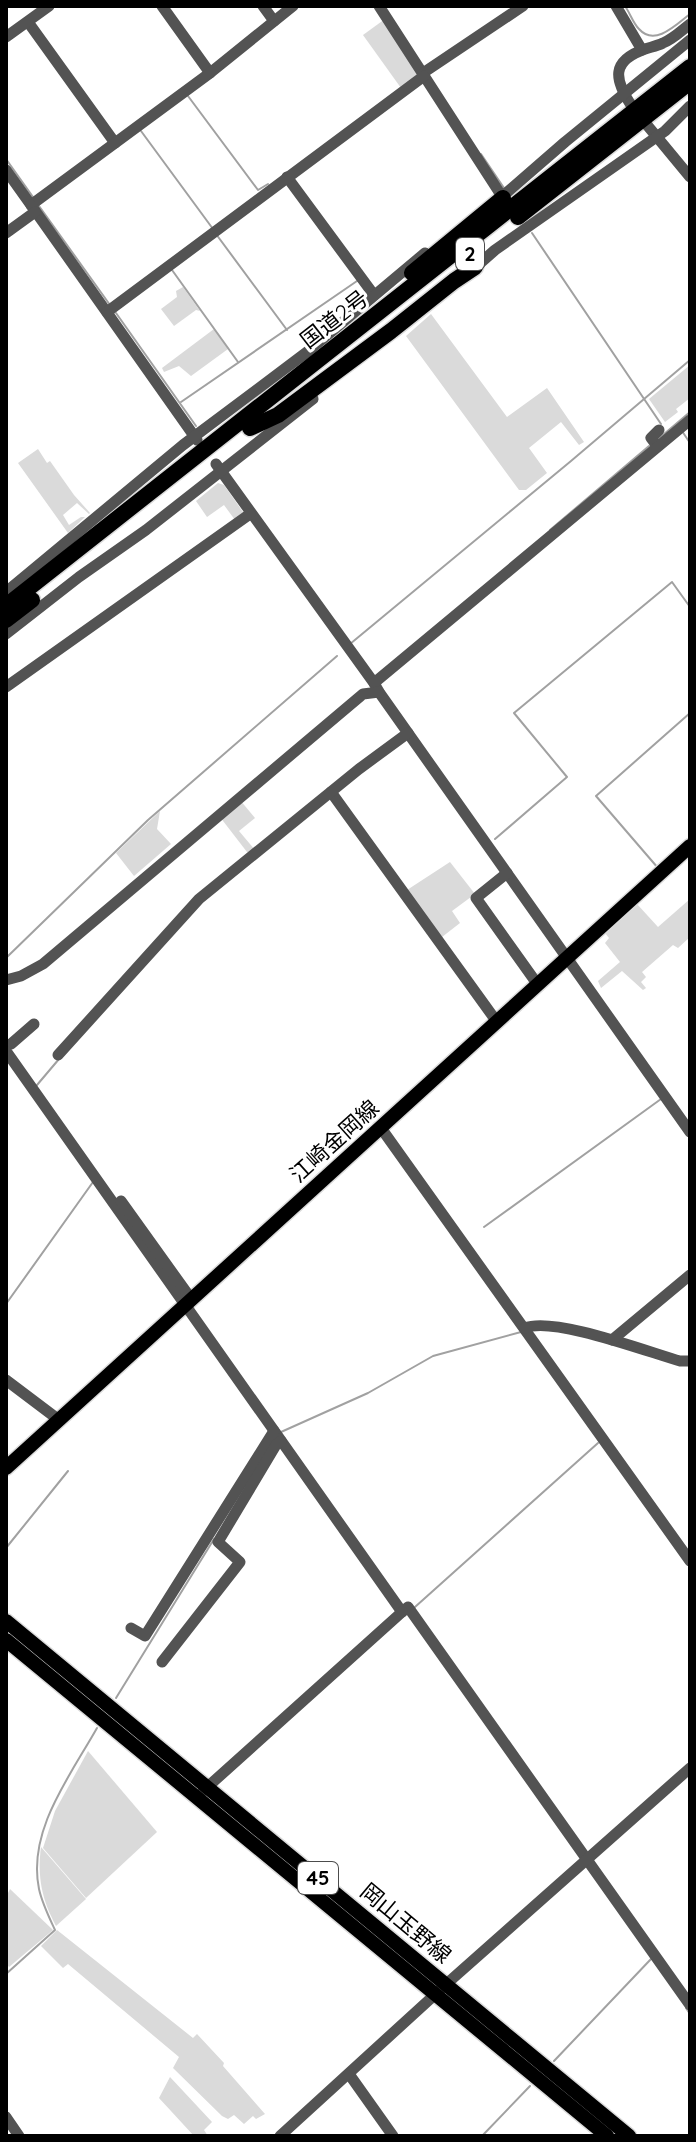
<svg xmlns="http://www.w3.org/2000/svg" width="696" height="2142" font-family="Quicksand,'Noto Sans JP',sans-serif">
<style>
.green{fill:#dadada}
.lines{fill:none;stroke-linecap:round;stroke-linejoin:round}
.stream{stroke:#a1a1a1;stroke-width:2}
.major-casing{stroke:#dbdbdb;stroke-width:17}
.highway-casing{stroke:#dbdbdb;stroke-width:19}
.minor{stroke:#535353;stroke-width:11}
.major{stroke:#000;stroke-width:14}
.highway{stroke:#000;stroke-width:16}
.labels{text-anchor:middle;stroke-width:6;stroke-linejoin:round;paint-order:stroke}
.shield{fill:#fff;stroke:#4c4c4c;stroke-width:2}
.shield-label{font-size:20px;font-weight:bold;fill:#000}
.street-label{font-size:22px;fill:#000;stroke:#fff}
</style>
<rect width="100%" height="100%" fill="#fff"/>
<g class="green">
<path d="M 385,19 L 421,73 L 401,88 L 363,35 Z"/>
<path d="M 183,287 L 200,311 L 196,310 L 174,326 L 161,309 L 177,297 L 176,291 Z"/>
<path d="M 431,314 L 507,417 L 547,388 L 584,442 L 579,445 L 561,422 L 529,448 L 547,473 L 526,490 L 519,490 L 406,336 Z"/>
<path d="M 214,329 L 228,349 L 191,376 L 179,366 L 164,372 L 162,368 Z"/>
<path d="M 690,365 L 690,398 L 676,409 L 678,412 L 665,422 L 649,399 Z"/>
<path d="M 38,449 L 47,463 L 50,461 L 74,495 L 90,513 L 89,514 L 77,503 L 63,515 L 69,525 L 81,517 L 85,517 L 68,533 L 18,463 Z"/>
<path d="M 218,483 L 224,485 L 243,512 L 243,514 L 235,520 L 224,505 L 207,517 L 196,501 Z"/>
<path d="M 240,800 L 255,818 L 239,831 L 255,850 L 250,853 L 247,852 L 220,817 Z"/>
<path d="M 160,811 L 157,829 L 171,844 L 134,876 L 116,853 Z"/>
<path d="M 450,862 L 475,894 L 452,911 L 460,923 L 442,937 L 407,890 Z"/>
<path d="M 690,899 L 690,937 L 678,948 L 673,945 L 642,972 L 646,977 L 641,982 L 646,988 L 643,990 L 622,971 L 601,988 L 598,981 L 620,962 L 605,943 L 609,938 L 605,933 L 637,904 L 658,927 Z"/>
<path d="M 88,1751 L 157,1832 L 86,1898 L 43,1848 L 55,1811 Z"/>
<path d="M 41,1847 L 86,1899 L 56,1926 C 42,1900 37,1877 41,1847 Z"/>
<path d="M 10,1889 L 53,1930 L 9,1967 L 6,1963 L 6,1897 Z"/>
<path d="M 57,1930 L 193,2038 L 197,2034 L 224,2063 L 223,2066 L 265,2114 L 256,2119 L 253,2116 L 244,2124 L 234,2115 L 228,2119 L 222,2116 L 173,2068 L 179,2057 L 68,1964 L 63,1968 L 41,1946 Z"/>
<path d="M 170,2077 L 212,2122 L 204,2130 L 208,2136 L 194,2136 L 159,2098 Z"/>
</g>
<g class="lines">
<g class="stream">
<path d="M 625,6 C 630,13 633,23 639,29 C 655,47 677,24 690,14"/>
<path d="M 188,96 L 258,190 L 268,184"/>
<path d="M 141,131 L 213,229"/>
<path d="M 481,154 L 504,188"/>
<path d="M 6,159 L 33,197"/>
<path d="M 39,206 L 110,305"/>
<path d="M 532,233 L 661,424"/>
<path d="M 216,234 L 287,330"/>
<path d="M 172,270 L 238,362"/>
<path d="M 116,313 L 196,426"/>
<path d="M 181,402 L 357,281"/>
<path d="M 682,431 L 690,443"/>
<path d="M 657,440 L 690,412"/>
<path d="M 550,530 L 649,446"/>
<path d="M 350,644 L 571,461 L 690,360"/>
<path d="M 495,839 L 567,777 L 514,713 L 672,582 L 690,607"/>
<path d="M 658,868 L 596,796 L 690,713"/>
<path d="M 6,958 L 148,820 L 337,656"/>
<path d="M 37,1085 L 59,1059"/>
<path d="M 484,1227 L 661,1099"/>
<path d="M 6,1304 L 93,1182"/>
<path d="M 281,1432 L 368,1393 L 433,1356 L 521,1332"/>
<path d="M 6,1548 L 68,1471"/>
<path d="M 415,1607 L 598,1443"/>
<path d="M 116,1698 L 214,1539"/>
<path d="M 6,1974 L 55,1930 C 49,1917 42,1903 39,1889 C 27,1831 70,1776 97,1728"/>
<path d="M 686,2008 L 690,2014"/>
<path d="M 554,2061 L 651,1959"/>
<path d="M 482,2136 L 530,2086"/>
</g>
<defs>
<g id="major">
<path d="M 6,1468 L 690,846"/>
<path d="M 6,1621 L 629,2136"/>
<path d="M 6,1640 L 607,2136"/>
</g>
<g id="highway">
<path d="M 518,217 L 690,82"/>
<path d="M 412,273 L 503,198"/>
<path d="M 250,428 L 278,415 L 391,331 L 454,281 L 475,267"/>
<path d="M 6,606 L 690,67"/>
<path d="M 6,620 L 32,600"/>
</g>
</defs>
<use href="#major" class="major-casing"/>
<use href="#highway" class="highway-casing"/>
<g class="minor">
<path d="M 162,6 L 210,73"/>
<path d="M 263,6 L 274,21"/>
<path d="M 379,6 L 503,198"/>
<path d="M 616,6 L 642,50"/>
<path d="M 28,22 L 115,143"/>
<path d="M 6,37 L 49,6"/>
<path d="M 423,73 L 523,6"/>
<path d="M 631,105 C 614,79 611,61 645,49 C 651,47 657,46 663,43 C 673,39 681,31 690,24"/>
<path d="M 647,125 L 690,177"/>
<path d="M 6,170 L 31,205 L 210,73 L 293,6"/>
<path d="M 287,177 L 374,295"/>
<path d="M 497,201 L 565,142 L 690,40"/>
<path d="M 31,205 L 197,440"/>
<path d="M 6,233 L 35,212"/>
<path d="M 470,272 L 495,250 L 665,131 L 690,106"/>
<path d="M 107,312 L 424,76"/>
<path d="M 657,446 L 651,438 L 659,430"/>
<path d="M 216,464 L 374,683 L 379,692 L 690,1132"/>
<path d="M 6,592 L 183,445 L 307,352 L 425,253"/>
<path d="M 6,634 L 79,577 L 146,530 L 313,399"/>
<path d="M 374,683 L 690,420"/>
<path d="M 6,687 L 250,514"/>
<path d="M 331,792 L 497,1022"/>
<path d="M 507,873 L 476,898 L 538,985"/>
<path d="M 6,980 L 21,976 L 43,964 L 363,694 L 379,692"/>
<path d="M 11,1044 L 34,1024"/>
<path d="M 6,1051 L 402,1612 L 408,1607 L 690,2005"/>
<path d="M 58,1055 L 199,899 L 359,769 L 408,733"/>
<path d="M 381,1128 L 690,1561"/>
<path d="M 121,1201 L 192,1300"/>
<path d="M 525,1328 C 553,1316 648,1352 680,1361 L 690,1361"/>
<path d="M 612,1340 L 690,1275"/>
<path d="M 6,1380 L 59,1420"/>
<path d="M 131,1628 L 145,1636 L 274,1431"/>
<path d="M 162,1662 L 240,1562 L 218,1542 L 276,1445 L 281,1441"/>
<path d="M 203,1791 L 402,1612"/>
<path d="M 349,2074 L 393,2136"/>
<path d="M 6,2117 L 19,2136"/>
<path d="M 280,2136 L 452,1979 L 690,1768"/>
</g>
<use href="#major" class="major"/>
<use href="#highway" class="highway"/>
</g>
<g class="labels">
<g class="shield">
<rect x="456" y="238" width="28" height="32" rx="6"/>
<rect x="298" y="1862" width="40" height="32" rx="6"/>
</g>
<g class="shield-label">
<text x="470" y="261">2</text>
<text x="318" y="1885">45</text>
</g>
<g class="street-label">
<text transform="translate(334 319) rotate(-38)" y="8">国道2号</text>
<text transform="translate(334 1141) rotate(-42)" y="8">江崎金岡線</text>
<text transform="translate(406 1923) rotate(40)" y="8">岡山玉野線</text>
</g>
</g>
<rect width="696" height="2142" fill="none" stroke="#000000" stroke-width="16"/>
</svg>
